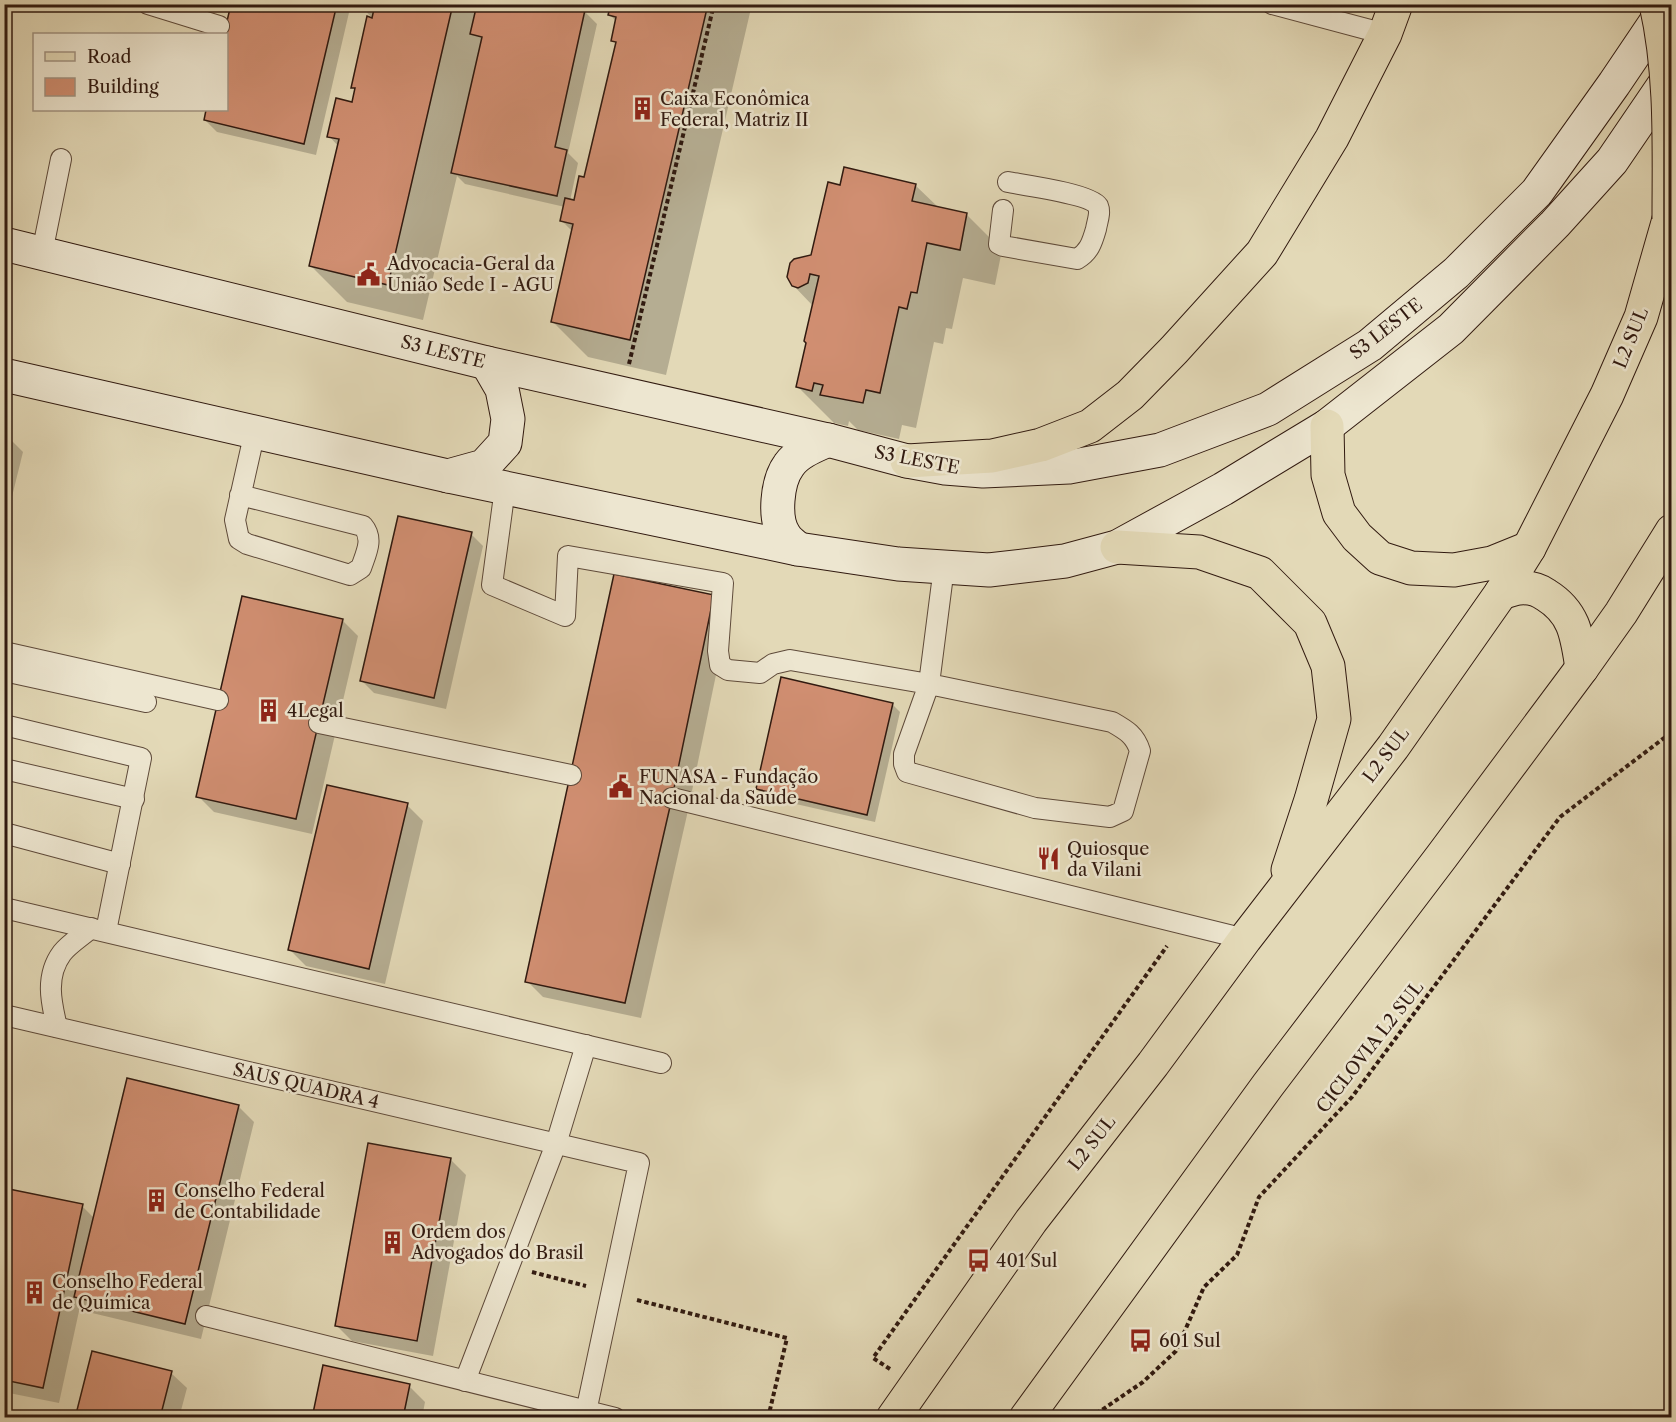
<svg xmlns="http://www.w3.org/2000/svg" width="1676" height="1422" font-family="'Libre Caslon Text',serif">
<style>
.shadow{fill:#0003}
.building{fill:#d08e71;stroke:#311a10;stroke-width:1.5}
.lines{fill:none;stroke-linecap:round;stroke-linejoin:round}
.lane-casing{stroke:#5e4a3a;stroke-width:22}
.secondary-casing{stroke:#311a10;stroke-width:35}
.primary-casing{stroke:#311a10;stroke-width:35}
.path{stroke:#311a10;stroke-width:4;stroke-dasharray:4.5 3;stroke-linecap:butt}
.lane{stroke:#ede6d0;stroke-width:20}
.secondary{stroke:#ede6d0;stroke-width:33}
.primary{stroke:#e3d9b7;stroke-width:33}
.primary-bridge-casing{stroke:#311a10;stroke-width:35;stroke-linecap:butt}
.primary-bridge{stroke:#e3d9b7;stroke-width:33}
.labels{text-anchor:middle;stroke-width:5;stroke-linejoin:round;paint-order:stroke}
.poi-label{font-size:18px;fill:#311a10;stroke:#ede6d0;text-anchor:start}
.street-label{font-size:18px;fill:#311a10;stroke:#ede6d0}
</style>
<rect width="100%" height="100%" fill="#e3d9b7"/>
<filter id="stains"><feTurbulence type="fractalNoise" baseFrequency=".00333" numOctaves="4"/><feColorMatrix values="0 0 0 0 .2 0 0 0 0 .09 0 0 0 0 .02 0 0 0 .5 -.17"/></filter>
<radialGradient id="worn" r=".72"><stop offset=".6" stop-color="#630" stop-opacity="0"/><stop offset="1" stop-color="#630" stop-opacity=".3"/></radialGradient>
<g class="shadow">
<path d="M 232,4 L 351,4 L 316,155 L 217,132 L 205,120 L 208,110 L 226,110 L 225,34 Z"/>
<path d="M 359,4 L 553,4 L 585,12 L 597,24 L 568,153 L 578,163 L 570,201 L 575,202 L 585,179 L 617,44 L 613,40 L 617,22 L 610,15 L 612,4 L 752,4 L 666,375 L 588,357 L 552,321 L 573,232 L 562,221 L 565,207 L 465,184 L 457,176 L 423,320 L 347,302 L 311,266 L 339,147 L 329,136 L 353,103 L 356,91 L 353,87 L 373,19 Z"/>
<path d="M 915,185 L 939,208 L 966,214 L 1002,250 L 995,285 L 963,278 L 952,329 L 946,328 L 943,344 L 934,342 L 916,428 L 902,425 L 899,439 L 858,430 L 849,421 L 848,426 L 834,423 L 798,387 L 813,306 L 793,285 L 813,256 L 841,187 Z"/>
<path d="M 4,433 L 23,452 L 4,529 Z"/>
<path d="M 471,534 L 483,546 L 446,709 L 374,693 L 362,681 Z"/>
<path d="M 616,576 L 729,612 L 687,815 L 641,1018 L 543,997 L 527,981 Z"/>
<path d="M 342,620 L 358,636 L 312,834 L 214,812 L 198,796 Z"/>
<path d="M 892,704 L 900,712 L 875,822 L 765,797 L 757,789 Z"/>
<path d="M 407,805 L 423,821 L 385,984 L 306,966 L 290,950 Z"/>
<path d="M 238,1106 L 254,1122 L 201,1339 L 92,1313 L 81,1302 L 59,1403 L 4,1392 L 4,1189 L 82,1206 L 95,1219 Z"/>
<path d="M 450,1159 L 466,1175 L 433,1356 L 352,1341 L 336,1325 Z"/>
<path d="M 171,1373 L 187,1388 L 179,1418 L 76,1418 Z"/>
<path d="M 409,1386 L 425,1402 L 422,1418 L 313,1418 Z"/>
</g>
<g class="building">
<path d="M 231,4 L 337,4 L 304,144 L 204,120 L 206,110 L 226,110 L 226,34 L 224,34 Z"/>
<path d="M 453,4 L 388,285 L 309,266 L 339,139 L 327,137 L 336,98 L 352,102 L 355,88 L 351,88 L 367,16 L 372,18 L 374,9 L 357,4 Z"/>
<path d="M 477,4 L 559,4 L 585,10 L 555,147 L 567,150 L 557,196 L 451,173 L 482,37 L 470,34 Z"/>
<path d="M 611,4 L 708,4 L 630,340 L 551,322 L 573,224 L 560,221 L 565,198 L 574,200 L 579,176 L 584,177 L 616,42 L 611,41 L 616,17 L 608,15 Z"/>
<path d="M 844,167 L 916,184 L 912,201 L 967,213 L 960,250 L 927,243 L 917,293 L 911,292 L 907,309 L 899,307 L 880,393 L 866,390 L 863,403 L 820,395 L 823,385 L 814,383 L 812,391 L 796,387 L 806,343 L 804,341 L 819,276 L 810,274 L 808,283 L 798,288 L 792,286 L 787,277 L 790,263 L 794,259 L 811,255 L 828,182 L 840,185 Z"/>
<path d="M 398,516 L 472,532 L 434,698 L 360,681 Z"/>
<path d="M 614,574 L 714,595 L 672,798 L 625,1003 L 525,982 Z"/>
<path d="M 242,596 L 343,619 L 296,819 L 196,797 Z"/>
<path d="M 781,677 L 893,703 L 867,815 L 756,789 Z"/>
<path d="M 327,785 L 408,803 L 369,969 L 288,950 Z"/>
<path d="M 127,1078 L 239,1105 L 185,1324 L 74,1297 Z"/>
<path d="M 368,1143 L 451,1158 L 417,1341 L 335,1326 Z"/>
<path d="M 4,1188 L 83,1204 L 43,1388 L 4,1380 Z"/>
<path d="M 92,1351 L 172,1371 L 160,1418 L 75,1418 Z"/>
<path d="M 323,1365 L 410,1384 L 403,1418 L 312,1418 Z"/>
</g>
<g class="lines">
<defs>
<g id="lane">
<path d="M 148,4 L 219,26"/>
<path d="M 1272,4 L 1385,34"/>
<path d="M 1003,210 L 999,244 L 1003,246 L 1077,259 C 1089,252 1092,243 1096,229 C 1097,222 1101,213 1098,206 C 1090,194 1024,185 1008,182"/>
<path d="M 42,253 L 61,159"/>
<path d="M 505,488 L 492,585 L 565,616 L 568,556 L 723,583 L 718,651 L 720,665 L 728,670 L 760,673 L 773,664 L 790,660 L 929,684 L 1112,722 C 1126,730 1135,735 1140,751 L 1123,811 L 1110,817 L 1035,808 L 907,772 L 904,764 L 904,754 L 929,684 L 944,567"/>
<path d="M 240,495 L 363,526 C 374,539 366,553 361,568 L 350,575 L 247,544 L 239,539 L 235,520 L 255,431"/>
<path d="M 4,652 L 218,700"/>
<path d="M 4,671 L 146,702"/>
<path d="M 319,723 L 571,775"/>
<path d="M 4,725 L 141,758 L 106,931"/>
<path d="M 4,769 L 134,799"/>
<path d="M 672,798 L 1245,939"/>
<path d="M 4,833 L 120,864"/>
<path d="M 4,908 L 661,1063"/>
<path d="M 4,1015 L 639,1163 L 586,1412"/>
<path d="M 57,1027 C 51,1002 45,976 62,953 C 69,944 82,936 91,928"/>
<path d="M 206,1316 L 615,1418"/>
<path d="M 465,1381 L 556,1144 L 586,1045"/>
</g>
<g id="secondary">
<path d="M 4,244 L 487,363 L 828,440 L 907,461 L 945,468 L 983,471 L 1069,467 L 1160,450 L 1268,409 L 1370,345 L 1456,273 L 1537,192 L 1614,84 L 1668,4"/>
<path d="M 4,375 L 448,476 L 798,549 L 898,564 L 989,570 L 1065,561 L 1117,547 L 1223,489 L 1327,426 L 1451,329 L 1555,224 L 1612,161 L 1672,73"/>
<path d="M 448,476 L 484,466 L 505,443 L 508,419 L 502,389 L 487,363"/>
<path d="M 798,549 C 794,545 788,541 785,536 C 773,519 777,481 789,465 C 798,452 815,446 828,440"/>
</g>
<g id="primary">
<path d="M 1327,426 L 1328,475 L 1339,513 L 1357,537 L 1380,558 L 1411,568 L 1454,570 L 1492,563 L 1529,548"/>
<path d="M 907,461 L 992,456 L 1041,445 L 1090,426 L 1130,395 L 1174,350 L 1262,253 L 1332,138 L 1385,34 L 1396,4"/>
<path d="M 1117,547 L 1199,552 L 1260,573 L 1310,623 L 1328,666 L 1334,719 L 1311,800 L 1288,870"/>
<path d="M 1501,593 C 1507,591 1513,589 1519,588 C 1529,587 1539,590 1546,595 C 1575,613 1577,636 1582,668"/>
<path d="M 893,1418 L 1031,1221 L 1153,1064 L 1245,939 L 1393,747 L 1501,593 L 1529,548 L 1607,395 L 1641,317 L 1669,219"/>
<path d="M 1026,1418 L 1268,1085 L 1442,856 L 1582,668 L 1621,613 L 1672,531"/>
</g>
</defs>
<use href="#lane" class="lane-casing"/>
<use href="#secondary" class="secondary-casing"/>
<use href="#primary" class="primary-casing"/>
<g class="path">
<path d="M 629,364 L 714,4"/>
<path d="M 4,413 L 4,415"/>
<path d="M 532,1272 L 586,1286"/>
<path d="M 637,1300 L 787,1338 L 768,1418"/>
<path d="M 890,1369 L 873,1358 L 1167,946"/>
<path d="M 1090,1418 L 1143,1382 L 1176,1351 L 1204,1287 L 1237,1255 L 1259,1197 L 1352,1097 L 1560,817 L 1672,732"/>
</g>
<use href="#lane" class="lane"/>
<use href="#secondary" class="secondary"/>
<use href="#primary" class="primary"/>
<defs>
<path id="primary-bridge" d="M 1656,4 C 1672,74 1669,148 1669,219"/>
</defs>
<use href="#primary-bridge" class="primary-bridge-casing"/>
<use href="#primary-bridge" class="primary-bridge"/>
</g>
<defs>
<symbol id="building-bare" viewBox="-9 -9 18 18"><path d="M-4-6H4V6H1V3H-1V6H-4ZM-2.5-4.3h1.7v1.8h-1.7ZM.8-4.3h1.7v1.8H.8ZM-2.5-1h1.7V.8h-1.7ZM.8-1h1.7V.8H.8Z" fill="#8f2418" stroke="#ede6d0" stroke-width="2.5" paint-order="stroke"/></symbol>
<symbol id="civic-bare" viewBox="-9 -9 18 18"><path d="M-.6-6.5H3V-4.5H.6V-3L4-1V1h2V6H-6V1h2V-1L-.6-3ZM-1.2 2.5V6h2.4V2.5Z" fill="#8f2418" stroke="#ede6d0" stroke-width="2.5" paint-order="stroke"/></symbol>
<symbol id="restaurant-bare" viewBox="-9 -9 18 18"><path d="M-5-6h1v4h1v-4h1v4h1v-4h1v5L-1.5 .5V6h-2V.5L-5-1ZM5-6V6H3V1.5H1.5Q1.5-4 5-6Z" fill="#8f2418" stroke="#ede6d0" stroke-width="2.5" paint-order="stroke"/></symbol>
<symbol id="bus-bare" viewBox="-9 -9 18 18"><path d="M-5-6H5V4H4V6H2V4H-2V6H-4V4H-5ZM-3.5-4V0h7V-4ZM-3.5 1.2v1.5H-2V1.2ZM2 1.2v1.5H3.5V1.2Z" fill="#8f2418" stroke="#ede6d0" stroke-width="2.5" paint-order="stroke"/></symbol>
</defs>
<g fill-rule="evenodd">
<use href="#building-bare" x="626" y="92" width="33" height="33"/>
<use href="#civic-bare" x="352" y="258" width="33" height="33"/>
<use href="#building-bare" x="252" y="694" width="33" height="33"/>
<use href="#civic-bare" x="604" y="770" width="33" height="33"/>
<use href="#restaurant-bare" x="1032" y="842" width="33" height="33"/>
<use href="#building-bare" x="140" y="1184" width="33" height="33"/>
<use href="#building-bare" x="376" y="1226" width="33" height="33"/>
<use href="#bus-bare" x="962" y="1244" width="33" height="33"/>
<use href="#building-bare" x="18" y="1276" width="33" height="33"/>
<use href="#bus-bare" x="1124" y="1324" width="33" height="33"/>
</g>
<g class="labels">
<g class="poi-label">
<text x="660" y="105">Caixa Econômica<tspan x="660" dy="21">Federal, Matriz II</tspan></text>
<text x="387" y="270">Advocacia-Geral da<tspan x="387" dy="21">União Sede I - AGU</tspan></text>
<text x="287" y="717">4Legal</text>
<text x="639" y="783">FUNASA - Fundação<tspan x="639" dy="21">Nacional da Saúde</tspan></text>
<text x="1067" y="855">Quiosque<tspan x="1067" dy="21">da Vilani</tspan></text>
<text x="174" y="1197">Conselho Federal<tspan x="174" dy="21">de Contabilidade</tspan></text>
<text x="411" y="1238">Ordem dos<tspan x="411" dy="21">Advogados do Brasil</tspan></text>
<text x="996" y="1267">401 Sul</text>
<text x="52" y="1288">Conselho Federal<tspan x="52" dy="21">de Química</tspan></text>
<text x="1159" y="1347">601 Sul</text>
</g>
<g class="street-label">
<text transform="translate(1386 329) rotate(-38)" y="6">S3 LESTE</text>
<text transform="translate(1631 338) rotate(-68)" y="6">L2 SUL</text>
<text transform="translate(443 352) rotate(14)" y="6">S3 LESTE</text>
<text transform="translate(917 460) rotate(11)" y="6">S3 LESTE</text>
<text transform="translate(1386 755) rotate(-53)" y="6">L2 SUL</text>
<text transform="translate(1370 1047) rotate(-52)" y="6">CICLOVIA L2 SUL</text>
<text transform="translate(306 1086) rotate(13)" y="6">SAUS QUADRA 4</text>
<text transform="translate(1092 1143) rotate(-52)" y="6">L2 SUL</text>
</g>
</g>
<rect width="1676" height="1422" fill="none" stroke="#e3d9b7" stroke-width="24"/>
<rect x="6" y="6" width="1664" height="1410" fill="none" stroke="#311a10" stroke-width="3"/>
<rect x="12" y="12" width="1652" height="1398" fill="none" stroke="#311a10" stroke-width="1.5"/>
<rect x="33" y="33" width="195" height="78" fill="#ede6d0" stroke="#a29483" stroke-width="1.5"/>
<rect x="45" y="52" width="30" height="9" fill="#e3d9b7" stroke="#a29483" stroke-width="1.5"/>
<text x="87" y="63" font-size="18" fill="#311a10">Road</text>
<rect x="45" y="78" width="30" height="18" fill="#d08e71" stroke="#a29483" stroke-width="1.5"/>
<text x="87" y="93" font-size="18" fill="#311a10">Building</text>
<rect width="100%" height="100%" filter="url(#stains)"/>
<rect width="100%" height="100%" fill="url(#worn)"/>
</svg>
